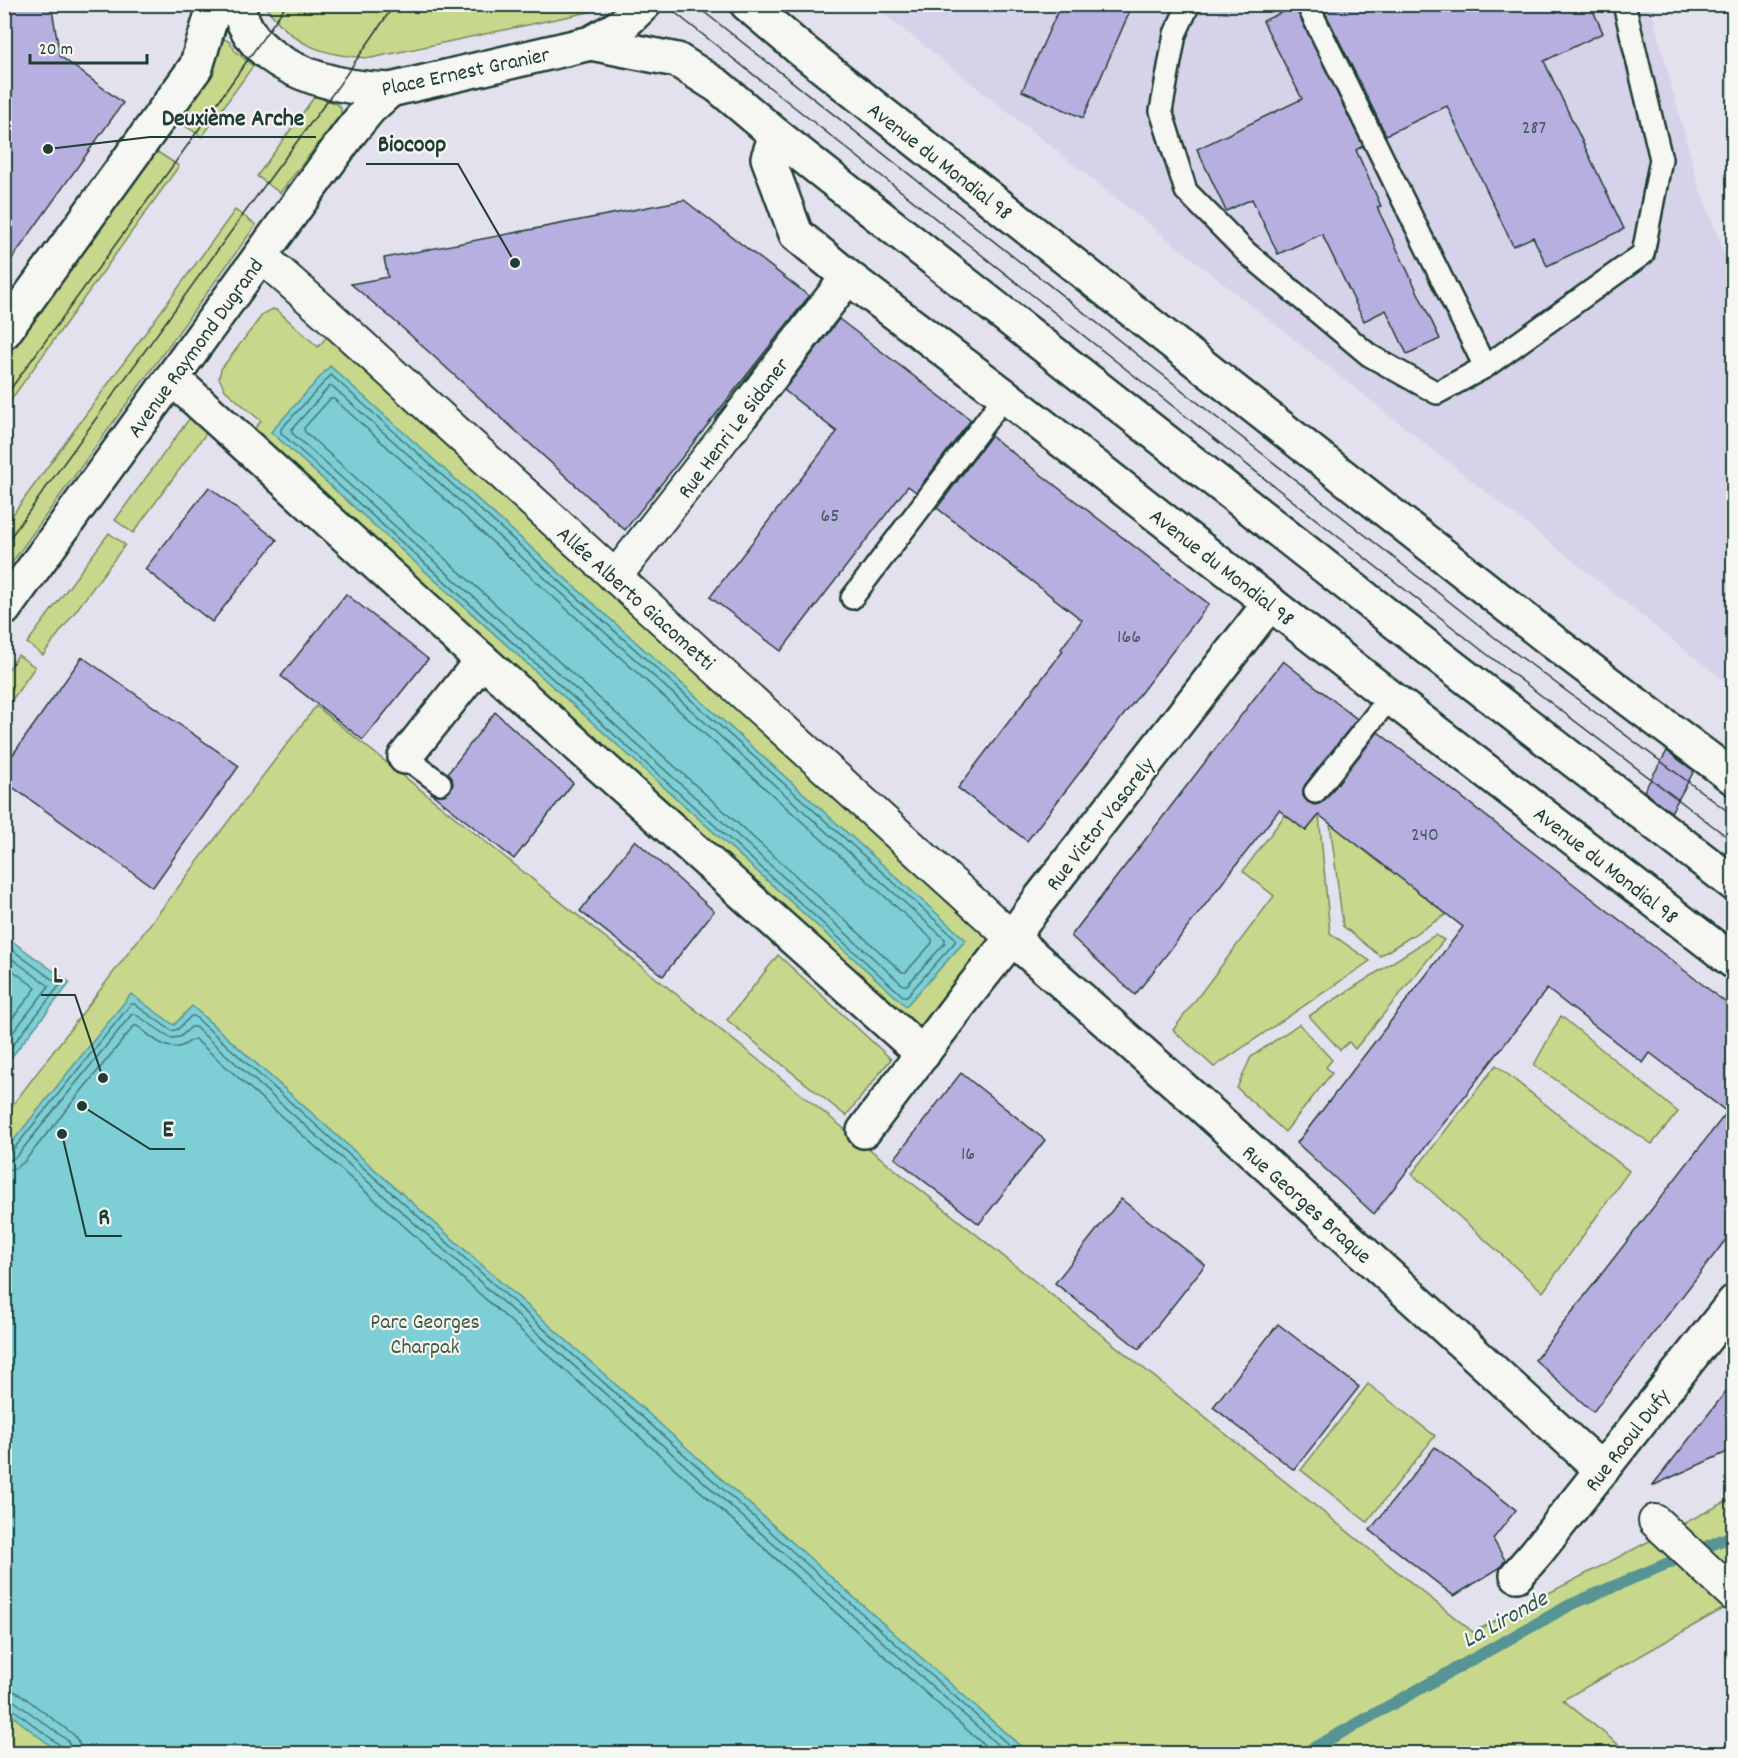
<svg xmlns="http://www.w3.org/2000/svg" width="1738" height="1758" font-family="Dekko,sans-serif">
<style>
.built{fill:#d6d2e9}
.green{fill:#c7d78b;stroke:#738a60;stroke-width:1.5}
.water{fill:#7dced5;stroke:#579495;stroke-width:1.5}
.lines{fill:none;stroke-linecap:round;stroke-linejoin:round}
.shore{stroke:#457774;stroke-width:1.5}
.stream{stroke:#579495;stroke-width:12}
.building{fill:#b7afe0;stroke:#1f3d34;stroke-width:1.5}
.service-casing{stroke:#1f3d34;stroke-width:26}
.pedestrian-casing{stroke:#1f3d34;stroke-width:36}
.minor-casing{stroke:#1f3d34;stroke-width:38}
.secondary-casing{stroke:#1f3d34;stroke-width:38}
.primary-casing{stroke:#1f3d34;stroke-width:38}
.service{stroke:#f6f6f2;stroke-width:21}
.pedestrian{stroke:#f6f6f2;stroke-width:32}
.minor{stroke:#f6f6f2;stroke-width:33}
.secondary{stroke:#f6f6f2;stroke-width:33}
.primary{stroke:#f6f6f2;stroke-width:33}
.tram{stroke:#1f3d34;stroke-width:1.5}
.labels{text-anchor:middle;stroke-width:4.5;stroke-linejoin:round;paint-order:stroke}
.number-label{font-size:20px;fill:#455a5f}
.street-label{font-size:22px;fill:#1f3d34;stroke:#f6f6f2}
.park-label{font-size:22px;fill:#415c45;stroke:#f6f6f2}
.water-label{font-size:24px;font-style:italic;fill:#325a54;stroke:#f6f6f2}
.leader{fill:none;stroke:#1f3d34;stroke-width:2}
.callout-dot{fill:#1f3d34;stroke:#f6f6f2;stroke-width:2}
.callout-label{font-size:24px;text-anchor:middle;font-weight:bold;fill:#1f3d34;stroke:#f6f6f2;stroke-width:4.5;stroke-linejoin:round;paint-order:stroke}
</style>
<rect width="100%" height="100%" fill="#e3e1ed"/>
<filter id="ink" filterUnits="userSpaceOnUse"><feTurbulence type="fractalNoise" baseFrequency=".0167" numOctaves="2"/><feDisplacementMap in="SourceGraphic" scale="12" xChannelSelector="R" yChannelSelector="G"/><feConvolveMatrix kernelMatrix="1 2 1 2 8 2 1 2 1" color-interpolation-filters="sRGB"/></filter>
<g filter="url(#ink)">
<path class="built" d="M 873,5 L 1650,5 L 1698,184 L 1733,276 L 1733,688 Z"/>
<g class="green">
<path d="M 265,5 L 600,5 L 589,12 L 371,58 C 324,56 292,46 265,5 Z"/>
<path d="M 221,37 L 230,42 L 235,51 L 253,66 L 202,137 L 175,119 Z"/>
<path d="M 315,96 L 337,104 L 341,108 L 341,114 L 280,193 L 257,176 Z"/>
<path d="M 156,151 L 179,166 L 5,408 L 5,358 Z"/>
<path d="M 235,210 L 256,225 L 5,572 L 5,525 Z"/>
<path d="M 273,309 L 278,311 L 318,347 L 330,333 L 996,940 L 917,1040 L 250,434 L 261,421 L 225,390 L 219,378 L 221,369 L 263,314 Z"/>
<path d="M 192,415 L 210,428 L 133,533 L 115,520 Z"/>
<path d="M 109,533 L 125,545 L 43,655 L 27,643 Z"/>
<path d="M 18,655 L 35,667 L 5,710 L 5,675 Z"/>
<path d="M 316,706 L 1473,1632 L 1733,1498 L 1733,1603 L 1563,1700 L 1629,1753 L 5,1753 L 5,1115 Z"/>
<path d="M 1285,815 L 1306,831 L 1319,815 L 1330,933 L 1370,961 L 1214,1067 L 1173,1030 L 1274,896 L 1243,871 Z"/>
<path d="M 1330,823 L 1447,914 L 1380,956 L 1343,926 Z"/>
<path d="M 1435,935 L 1444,940 L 1355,1049 L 1349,1042 L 1340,1050 L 1309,1016 Z"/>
<path d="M 778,955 L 891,1059 L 846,1116 L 727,1020 Z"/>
<path d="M 1561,1016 L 1678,1112 L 1652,1144 L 1534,1065 Z"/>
<path d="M 1299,1024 L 1332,1060 L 1326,1067 L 1332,1073 L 1285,1132 L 1237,1088 L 1251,1057 Z"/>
<path d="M 1496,1065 L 1629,1171 L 1543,1292 L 1412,1174 Z"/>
<path d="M 1368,1384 L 1435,1436 L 1367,1522 L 1301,1470 Z"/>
</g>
<g class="water">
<path d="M 330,366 L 966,940 L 906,1006 L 271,432 Z"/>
<path d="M 5,936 L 70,983 L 5,1065 Z"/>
<path d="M 131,994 L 174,1025 L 192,1006 L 1028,1753 L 61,1754 L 5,1710 L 5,1151 Z"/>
</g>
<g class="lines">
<g class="shore">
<path d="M 331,375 L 955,938 L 955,942 L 907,996 L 903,996 L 281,433 L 281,429 Z"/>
<path d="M 332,386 L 945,939 L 945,943 L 907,985 L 903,985 L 292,433 L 292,429 L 329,387 Z"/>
<path d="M 330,399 L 334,399 L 932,939 L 932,943 L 906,972 L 902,972 L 305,432 L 304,428 Z"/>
<path d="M 4,944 L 60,985 L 4,1056"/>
<path d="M 4,953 L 49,986 L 4,1044"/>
<path d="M 4,964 L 36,988 L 4,1029"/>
<path d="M 4,1154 L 12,1151 L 131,1004 L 134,1004 L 172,1031 L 178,1029 L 191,1016 L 194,1016 L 1019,1754"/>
<path d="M 4,1161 L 11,1160 L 17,1156 L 132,1014 L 135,1014 L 171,1038 L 180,1037 L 191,1027 L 195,1027 L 1008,1754"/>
<path d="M 4,1170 L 14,1169 L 24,1162 L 134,1026 L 137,1026 C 150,1035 165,1052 182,1046 C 187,1044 190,1040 195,1039 L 994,1754"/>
<path d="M 4,1689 L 13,1691 L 20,1694 L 74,1735 L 79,1743 L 81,1754"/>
<path d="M 4,1698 L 14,1701 L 67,1740 L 71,1747 L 72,1754"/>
<path d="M 4,1706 L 10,1707 L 61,1746 L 64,1754"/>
</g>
<path class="stream" d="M 1303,1754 L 1570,1605 L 1734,1535"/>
</g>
<g class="building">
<path d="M 4,4 L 51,4 L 60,56 L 123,103 L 4,270 Z"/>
<path d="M 1061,4 L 1133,4 L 1083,118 L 1022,91 Z"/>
<path d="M 1321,4 L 1590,4 L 1603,33 L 1544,61 L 1624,229 L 1547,266 L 1533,237 L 1513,246 L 1447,106 L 1386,135 Z"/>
<path d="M 1295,6 L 1363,146 L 1356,150 L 1381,206 L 1377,207 L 1440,339 L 1407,354 L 1386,310 L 1364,321 L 1322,234 L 1278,254 L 1252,199 L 1226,211 L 1197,149 L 1302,99 L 1263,21 Z"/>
<path d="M 684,200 L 809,296 L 625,530 L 397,323 L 351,284 L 388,277 L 384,258 Z"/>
<path d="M 839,319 L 971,420 L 916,492 L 908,486 L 781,651 L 710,597 L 837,432 L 784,390 Z"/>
<path d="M 991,436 L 1209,604 L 1027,841 L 958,788 L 1063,651 L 1061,649 L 1082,620 L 937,508 Z"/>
<path d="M 209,487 L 277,540 L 212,622 L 145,569 Z"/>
<path d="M 346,594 L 428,659 L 363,740 L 281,676 Z"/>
<path d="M 82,657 L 239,766 L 153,887 L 4,781 L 4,767 Z"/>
<path d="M 1283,661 L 1357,719 L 1305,785 L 1303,790 L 1303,796 L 1308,802 L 1314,805 L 1319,804 L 1325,800 L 1378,732 L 1734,1009 L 1734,1229 L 1593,1412 L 1535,1360 L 1727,1112 L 1650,1053 L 1643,1063 L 1547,989 L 1374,1214 L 1297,1143 L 1463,927 L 1319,815 L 1306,831 L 1279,810 L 1135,995 L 1071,936 Z"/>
<path d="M 495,712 L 573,783 L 514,859 L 432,794 L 444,795 L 450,791 L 453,784 L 452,778 L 448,773 Z"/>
<path d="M 1667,751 L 1694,771 L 1671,812 L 1644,791 Z"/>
<path d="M 635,840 L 714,911 L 663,976 L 580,911 Z"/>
<path d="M 961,1073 L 1045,1140 L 979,1224 L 895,1158 Z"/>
<path d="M 1121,1199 L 1205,1265 L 1139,1349 L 1055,1283 Z"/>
<path d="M 1278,1324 L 1359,1387 L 1294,1470 L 1213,1407 Z"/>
<path d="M 1734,1381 L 1734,1449 L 1652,1486 L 1700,1425 Z"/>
<path d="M 1435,1447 L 1516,1510 L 1493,1539 L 1505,1560 L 1501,1567 L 1454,1596 L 1370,1530 Z"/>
</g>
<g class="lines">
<defs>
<g id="service">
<path d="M 1189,4 L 1175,34 L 1161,111 L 1186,191 L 1247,253 L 1369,355 L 1437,393 L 1485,367"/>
<path d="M 1307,4 L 1485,367 L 1643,254 L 1661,159 L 1624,4"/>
<path d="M 852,598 L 1005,396"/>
<path d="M 405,757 L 440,783"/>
<path d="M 1315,792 L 1390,697"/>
</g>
<g id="pedestrian">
<path d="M 261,256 L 328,315 L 1012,938"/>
<path d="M 615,577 L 732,427"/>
<path d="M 1655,1521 L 1734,1595"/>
</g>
<g id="minor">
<path d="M 776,135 L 768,158 L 796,234 L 848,277 L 1005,396 L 1390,697 L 1734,962"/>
<path d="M 172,378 L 482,660 L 923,1054"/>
<path d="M 732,427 L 848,277"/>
<path d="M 405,757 L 482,660"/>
<path d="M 1012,938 L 1199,1103 L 1602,1470"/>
<path d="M 864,1131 L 966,996 L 1012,938 L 1040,899 L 1270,603"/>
<path d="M 1517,1575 L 1537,1552 L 1734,1302"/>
</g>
<g id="secondary">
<path d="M 747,4 L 799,48 L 1552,641 L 1734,778"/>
<path d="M 591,43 L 677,60 L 718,86 L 776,135 L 1450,665 L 1734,884"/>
</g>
<g id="primary">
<path d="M 236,4 C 241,18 248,35 259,45 C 291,77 346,89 390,90 L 591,43 L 622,25 L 644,4"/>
<path d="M 4,332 L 196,67 L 215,4"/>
<path d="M 4,609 L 351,131 L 369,109 L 390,90"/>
</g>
</defs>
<use href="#service" class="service-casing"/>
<use href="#pedestrian" class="pedestrian-casing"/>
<use href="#minor" class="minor-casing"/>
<use href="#secondary" class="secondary-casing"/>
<use href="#primary" class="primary-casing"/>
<use href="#service" class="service"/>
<use href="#pedestrian" class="pedestrian"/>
<use href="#minor" class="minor"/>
<use href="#secondary" class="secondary"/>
<use href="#primary" class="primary"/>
<g class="tram">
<path d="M 664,4 L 1484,652 L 1734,842"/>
<path d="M 694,4 L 1494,637 L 1734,816"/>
<path d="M 4,398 L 187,146 L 287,4"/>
<path d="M 4,546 L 256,197 L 339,85 L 395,4"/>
</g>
</g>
</g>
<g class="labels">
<g class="number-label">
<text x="1534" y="133">287</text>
<text x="830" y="521">65</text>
<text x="1129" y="642">166</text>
<text x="1425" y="840">240</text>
<text x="968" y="1159">16</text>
</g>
<g class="street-label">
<text transform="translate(465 70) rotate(-12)" y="8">Place Ernest Granier</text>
<text transform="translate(941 160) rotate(38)" y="8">Avenue du Mondial 98</text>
<text transform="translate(194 347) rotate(-54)" y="8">Avenue Raymond Dugrand</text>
<text transform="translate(732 427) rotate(-53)" y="8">Rue Henri Le Sidaner</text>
<text transform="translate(1223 566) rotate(38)" y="8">Avenue du Mondial 98</text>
<text transform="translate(637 597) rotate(42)" y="8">Allée Alberto Giacometti</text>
<text transform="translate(1099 823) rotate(-52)" y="8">Rue Victor Vasarely</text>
<text transform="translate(1607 864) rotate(38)" y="8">Avenue du Mondial 98</text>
<text transform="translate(1308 1203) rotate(42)" y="8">Rue Georges Braque</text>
<text transform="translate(1626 1439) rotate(-52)" y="8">Rue Raoul Dufy</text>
</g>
<g class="park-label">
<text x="425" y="1328">Parc Georges<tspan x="425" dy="25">Charpak</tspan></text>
</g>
<g class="water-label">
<text transform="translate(1504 1618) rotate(-29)" y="8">La Lironde</text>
</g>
</g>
<path class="leader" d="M48 149L150 137H316M515 263L458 164H366M103 1078L75 995H41M82 1106L150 1149H185M62 1134L86 1236H122"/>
<g class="callout-dot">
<circle cx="48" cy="149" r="6"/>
<circle cx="515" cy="263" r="6"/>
<circle cx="103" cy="1078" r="6"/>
<circle cx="82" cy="1106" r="6"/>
<circle cx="62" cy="1134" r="6"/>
</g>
<g class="callout-label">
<text x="233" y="125">Deuxième Arche</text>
<text x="412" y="151">Biocoop</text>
<text x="58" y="982">L</text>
<text x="168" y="1136">E</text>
<text x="104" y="1224">R</text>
</g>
<rect width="1738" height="1758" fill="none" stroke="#f6f6f2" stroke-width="24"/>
<rect x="12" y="12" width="1714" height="1734" fill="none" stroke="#1f3d34" stroke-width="2" filter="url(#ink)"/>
<path d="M30 54v9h117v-9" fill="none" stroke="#1f3d34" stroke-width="3"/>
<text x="39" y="54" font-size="18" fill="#1f3d34" stroke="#f6f6f2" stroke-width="4.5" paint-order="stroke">20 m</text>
</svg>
